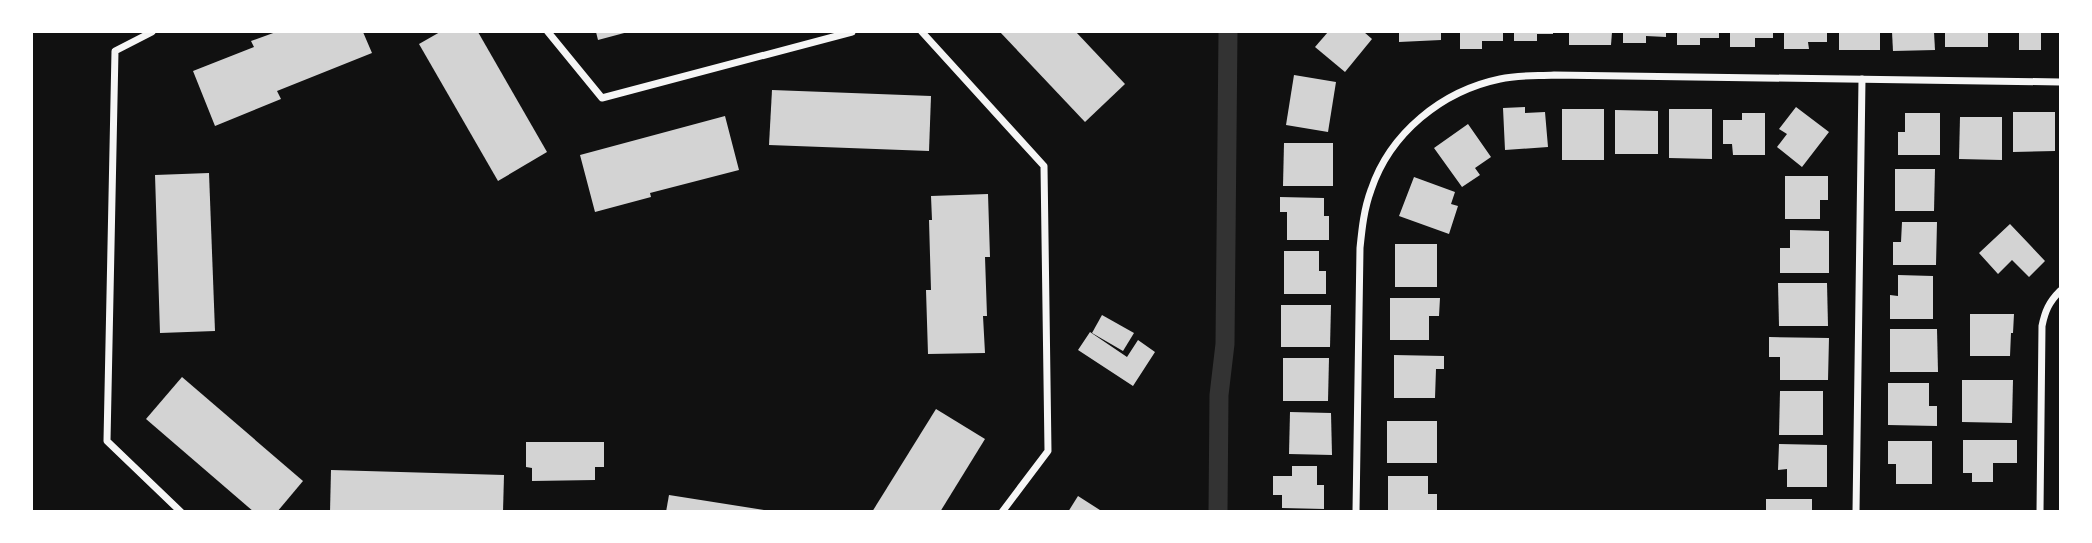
<svg xmlns="http://www.w3.org/2000/svg" width="2092" height="543" font-family="'Asap Condensed',sans-serif">
<style>
.lines{fill:none;stroke-linecap:round;stroke-linejoin:round}
.canal{stroke:#333;stroke-width:19}
.building{fill:#d3d3d3}
.minor{stroke:#f5f5f5;stroke-width:7}
</style>
<rect width="100%" height="100%" fill="#111"/>
<g class="lines">
<path class="canal" d="M 1218,512 L 1219,395 L 1225,344 L 1228,32"/>
</g>
<g class="building">
<path d="M 276,32 L 363,32 L 372,53 L 277,91 L 281,99 L 215,126 L 193,71 L 254,47 L 251,41 Z"/>
<path d="M 440,32 L 478,32 L 547,152 L 498,181 L 419,44 Z"/>
<path d="M 596,32 L 628,32 L 598,40 Z"/>
<path d="M 1000,32 L 1076,32 L 1125,84 L 1085,122 Z"/>
<path d="M 1328,32 L 1364,32 L 1372,39 L 1345,72 L 1315,47 Z"/>
<path d="M 1399,32 L 1441,32 L 1441,40 L 1399,42 Z"/>
<path d="M 1460,32 L 1503,32 L 1503,41 L 1482,41 L 1482,49 L 1460,49 Z"/>
<path d="M 1514,32 L 1553,32 L 1553,34 L 1537,34 L 1537,41 L 1514,41 Z"/>
<path d="M 1569,32 L 1612,32 L 1611,45 L 1569,45 Z"/>
<path d="M 1623,32 L 1666,32 L 1666,37 L 1646,36 L 1646,43 L 1623,43 Z"/>
<path d="M 1677,32 L 1719,32 L 1719,38 L 1700,38 L 1700,45 L 1677,45 Z"/>
<path d="M 1730,32 L 1773,32 L 1773,38 L 1755,38 L 1755,47 L 1730,47 Z"/>
<path d="M 1784,32 L 1827,32 L 1827,42 L 1808,42 L 1809,49 L 1784,49 Z"/>
<rect x="1839" y="32" width="41" height="18"/>
<path d="M 1892,32 L 1934,32 L 1935,50 L 1893,51 Z"/>
<rect x="1945" y="32" width="43" height="15"/>
<rect x="2019" y="32" width="22" height="18"/>
<path d="M 1294,75 L 1336,82 L 1328,132 L 1286,125 Z"/>
<path d="M 772,90 L 931,96 L 929,151 L 769,145 Z"/>
<path d="M 1525,107 L 1525,113 L 1545,112 L 1548,147 L 1505,150 L 1503,108 Z"/>
<path d="M 1796,107 L 1829,132 L 1802,167 L 1777,147 L 1787,134 L 1779,129 Z"/>
<rect x="1562" y="109" width="42" height="51"/>
<path d="M 1669,109 L 1712,109 L 1712,159 L 1669,158 Z"/>
<path d="M 1615,110 L 1658,111 L 1658,154 L 1615,154 Z"/>
<path d="M 2013,112 L 2055,112 L 2055,151 L 2013,152 Z"/>
<path d="M 1742,113 L 1765,113 L 1765,155 L 1733,155 L 1732,144 L 1723,144 L 1723,120 L 1742,120 Z"/>
<path d="M 1905,113 L 1940,113 L 1940,155 L 1898,155 L 1898,132 L 1905,132 Z"/>
<path d="M 725,116 L 739,170 L 650,193 L 651,197 L 595,212 L 580,155 Z"/>
<path d="M 1960,117 L 2002,117 L 2002,160 L 1959,159 Z"/>
<path d="M 1468,124 L 1491,157 L 1475,168 L 1480,175 L 1462,187 L 1434,148 Z"/>
<path d="M 1284,143 L 1333,143 L 1333,186 L 1283,186 Z"/>
<path d="M 1895,169 L 1935,169 L 1934,211 L 1895,211 Z"/>
<path d="M 209,173 L 215,331 L 160,333 L 155,175 Z"/>
<path d="M 1785,176 L 1828,176 L 1828,200 L 1820,200 L 1820,219 L 1785,219 Z"/>
<path d="M 1414,177 L 1455,192 L 1451,204 L 1458,206 L 1449,234 L 1399,216 Z"/>
<path d="M 988,194 L 990,257 L 985,257 L 987,316 L 983,316 L 985,353 L 928,354 L 926,290 L 931,290 L 929,220 L 932,220 L 931,196 Z"/>
<path d="M 1280,197 L 1324,198 L 1324,216 L 1329,216 L 1329,240 L 1287,240 L 1287,212 L 1280,212 Z"/>
<path d="M 1902,222 L 1937,222 L 1936,265 L 1893,265 L 1893,242 L 1901,242 Z"/>
<path d="M 2010,224 L 2045,261 L 2029,277 L 2012,260 L 1998,274 L 1979,253 Z"/>
<path d="M 1790,230 L 1829,231 L 1829,273 L 1780,273 L 1780,248 L 1790,248 Z"/>
<rect x="1395" y="244" width="42" height="43"/>
<path d="M 1284,251 L 1319,251 L 1319,271 L 1326,271 L 1326,294 L 1284,294 Z"/>
<path d="M 1898,275 L 1933,276 L 1933,319 L 1890,319 L 1890,295 L 1898,296 Z"/>
<path d="M 1778,283 L 1827,283 L 1828,326 L 1779,326 Z"/>
<path d="M 1390,298 L 1440,298 L 1439,316 L 1429,316 L 1429,340 L 1390,340 Z"/>
<path d="M 1281,305 L 1331,305 L 1330,347 L 1281,347 Z"/>
<path d="M 1970,314 L 2014,314 L 2013,333 L 2011,333 L 2010,356 L 1970,356 Z"/>
<path d="M 1102,315 L 1134,333 L 1123,351 L 1092,333 Z"/>
<path d="M 1890,329 L 1937,329 L 1938,372 L 1890,372 Z"/>
<path d="M 1090,332 L 1127,357 L 1138,340 L 1155,352 L 1133,386 L 1078,350 Z"/>
<path d="M 1769,337 L 1829,338 L 1828,380 L 1780,380 L 1780,357 L 1769,357 Z"/>
<path d="M 1394,355 L 1444,356 L 1444,369 L 1436,369 L 1435,398 L 1394,398 Z"/>
<path d="M 1283,358 L 1329,358 L 1328,401 L 1283,401 Z"/>
<path d="M 182,377 L 303,481 L 277,512 L 254,512 L 146,419 Z"/>
<path d="M 1962,380 L 2013,380 L 2012,423 L 1962,422 Z"/>
<path d="M 1888,383 L 1929,383 L 1929,406 L 1937,406 L 1937,426 L 1888,425 Z"/>
<path d="M 1780,391 L 1823,391 L 1823,435 L 1779,435 Z"/>
<path d="M 936,409 L 985,439 L 940,512 L 872,512 Z"/>
<path d="M 1290,412 L 1331,413 L 1332,455 L 1289,454 Z"/>
<rect x="1387" y="421" width="50" height="42"/>
<path d="M 1963,440 L 2017,440 L 2017,463 L 1993,463 L 1993,482 L 1972,482 L 1972,473 L 1963,473 Z"/>
<path d="M 1888,441 L 1932,441 L 1932,484 L 1896,484 L 1896,464 L 1888,464 Z"/>
<path d="M 526,442 L 604,442 L 604,467 L 595,467 L 595,480 L 532,481 L 532,468 L 526,467 Z"/>
<path d="M 1779,444 L 1827,445 L 1827,487 L 1787,487 L 1787,469 L 1778,470 Z"/>
<path d="M 1292,466 L 1317,466 L 1317,485 L 1324,485 L 1324,509 L 1282,508 L 1282,495 L 1273,495 L 1273,476 L 1292,476 Z"/>
<path d="M 331,470 L 504,475 L 503,512 L 330,512 Z"/>
<path d="M 1388,476 L 1428,476 L 1428,494 L 1437,494 L 1437,512 L 1388,512 Z"/>
<path d="M 669,495 L 764,510 L 764,512 L 666,512 Z"/>
<path d="M 1078,496 L 1103,512 L 1068,512 Z"/>
<rect x="1766" y="499" width="46" height="13"/>
</g>
<g class="lines">
<g class="minor">
<path d="M 152,32 L 115,51 L 107,441 L 181,512"/>
<path d="M 548,32 L 602,98 L 852,32"/>
<path d="M 922,32 L 1044,166 L 1048,451 L 1002,512"/>
<path d="M 1356,512 L 1360,248 C 1362,228 1364,209 1371,190 C 1390,133 1442,91 1500,79 C 1518,75 1536,76 1554,75 L 2060,82"/>
<path d="M 1856,512 L 1862,79"/>
<path d="M 2040,512 L 2042,326 C 2045,311 2049,302 2060,291"/>
</g>
</g>
<rect width="2092" height="543" fill="none" stroke="#ffffff" stroke-width="66"/>
</svg>
